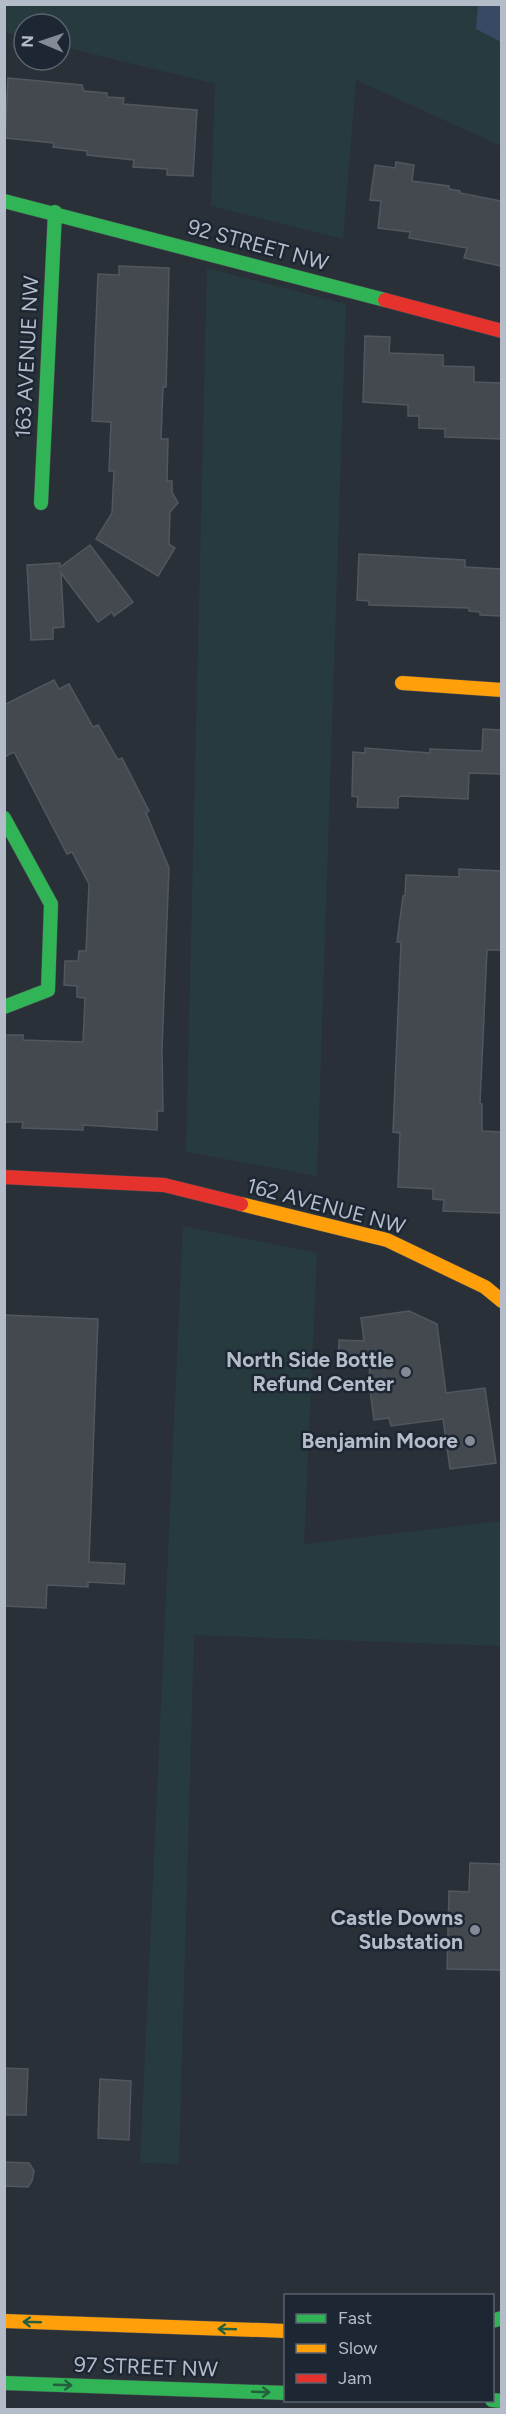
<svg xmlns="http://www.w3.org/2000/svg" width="506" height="2414" font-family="Figtree,sans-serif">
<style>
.green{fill:#273a3e}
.water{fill:#384963}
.building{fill:#444950;stroke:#52575f;stroke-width:1.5}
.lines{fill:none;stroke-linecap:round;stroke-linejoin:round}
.fast-casing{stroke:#484c53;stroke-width:15}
.slow-casing{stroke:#484c53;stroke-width:15}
.jam-casing{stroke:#484c53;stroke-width:15}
.fast{stroke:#30b455;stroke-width:14}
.slow{stroke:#ff9f0a;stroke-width:14}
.jam{stroke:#e5322d;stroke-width:14}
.oneway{stroke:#255f41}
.poi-dot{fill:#848b96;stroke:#1d2633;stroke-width:2}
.labels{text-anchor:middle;stroke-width:5;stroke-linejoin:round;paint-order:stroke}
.street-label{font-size:21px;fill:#b4bcc9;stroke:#1d2633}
.poi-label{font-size:21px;font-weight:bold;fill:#b4bcc9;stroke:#1d2633;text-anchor:end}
</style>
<rect width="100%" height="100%" fill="#2a3038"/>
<g class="green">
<path d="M 5,5 L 501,5 L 501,146 L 356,80 L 343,239 L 211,206 L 215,84 L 60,46 L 60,24 L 24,24 L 24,37 L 5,32 Z"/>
<path d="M 207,268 L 346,304 L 317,1176 L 186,1152 Z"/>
<path d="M 183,1226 L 317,1253 L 304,1544 L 501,1521 L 502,1646 L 194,1635 L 179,2164 L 140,2163 Z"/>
</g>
<path class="water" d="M 478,5 L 501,5 L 501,42 L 476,29 Z"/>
<g class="building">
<path d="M 8,78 L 82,85 L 84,91 L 107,93 L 107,97 L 124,98 L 123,104 L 197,110 L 193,176 L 167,175 L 167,169 L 133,167 L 134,160 L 87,155 L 87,151 L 53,147 L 54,143 L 5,138 Z"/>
<path d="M 396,162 L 414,165 L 412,181 L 449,186 L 449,189 L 460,191 L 460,193 L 501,201 L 501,266 L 464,258 L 467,248 L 409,238 L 410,232 L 378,228 L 381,201 L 370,200 L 375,165 L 395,168 Z"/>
<path d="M 119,266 L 169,268 L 167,353 L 166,387 L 163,387 L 161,439 L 168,439 L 167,481 L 172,481 L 172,492 L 178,503 L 170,512 L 169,544 L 175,548 L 158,576 L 96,539 L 112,513 L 114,471 L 109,471 L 111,422 L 92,421 L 98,274 L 119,275 Z"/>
<path d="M 365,336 L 390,337 L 389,353 L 443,355 L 443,366 L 474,367 L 474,382 L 501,383 L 501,439 L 445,437 L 445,429 L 419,428 L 419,416 L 408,416 L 408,405 L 363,402 Z"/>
<path d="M 90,545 L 133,602 L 114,616 L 112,612 L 98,622 L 61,573 L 64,627 L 53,628 L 53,639 L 31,640 L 27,565 L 60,563 L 60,567 Z"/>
<path d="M 359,554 L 465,560 L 465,567 L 501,569 L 501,616 L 480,615 L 480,612 L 469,611 L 469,608 L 369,605 L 369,601 L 357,600 Z"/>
<path d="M 54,680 L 59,689 L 69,684 L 93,727 L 98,725 L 118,760 L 122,758 L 149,811 L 146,813 L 169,868 L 162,1049 L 163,1111 L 157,1111 L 157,1130 L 83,1125 L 83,1130 L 22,1128 L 23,1122 L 4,1122 L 4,1035 L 23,1035 L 23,1040 L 83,1042 L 85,998 L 77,997 L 77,986 L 64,985 L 65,961 L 78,961 L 79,951 L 86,951 L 89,884 L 72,852 L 67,854 L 14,752 L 4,757 L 4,705 Z"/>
<path d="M 483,729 L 501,730 L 501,774 L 469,773 L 468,799 L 401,796 L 398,798 L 398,808 L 357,807 L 358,797 L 352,796 L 353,752 L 365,753 L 365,748 L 430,753 L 430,749 L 482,751 Z"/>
<path d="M 459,869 L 501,871 L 501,950 L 487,950 L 480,1104 L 482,1104 L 482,1131 L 501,1132 L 501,1213 L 443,1211 L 444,1200 L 433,1199 L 433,1189 L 398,1187 L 400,1133 L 393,1132 L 401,942 L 397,942 L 403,896 L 405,896 L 406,875 L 459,877 Z"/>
<path d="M 409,1311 L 437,1324 L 446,1393 L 485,1388 L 496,1463 L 450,1469 L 443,1419 L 391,1426 L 389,1418 L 374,1420 L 369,1383 L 370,1362 L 338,1361 L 339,1340 L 364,1341 L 361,1318 Z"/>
<path d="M 4,1315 L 98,1319 L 89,1562 L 125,1564 L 124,1584 L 88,1582 L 88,1587 L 47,1585 L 46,1608 L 4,1606 Z"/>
<path d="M 470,1863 L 501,1864 L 501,1970 L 447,1969 L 449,1891 L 469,1892 Z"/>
<path d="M 4,2068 L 28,2069 L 26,2115 L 4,2115 Z"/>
<path d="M 100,2079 L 131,2081 L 129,2140 L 98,2138 Z"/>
<path d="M 4,2162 L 29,2163 L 34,2171 L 32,2181 L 28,2187 L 4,2186 Z"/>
</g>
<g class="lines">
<defs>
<g id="fast">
<path d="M 4,201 L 385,300"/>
<path d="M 41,503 L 55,212"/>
<path d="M 4,818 L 51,904 L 48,990 L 4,1007"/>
<path d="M 492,2321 L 502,2318"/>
<path d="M 4,2383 L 286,2393"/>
<path d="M 492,2400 L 502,2401"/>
</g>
<g id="slow">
<path d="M 402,683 L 502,690"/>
<path d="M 241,1204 L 387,1240 L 485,1287 L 502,1301"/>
<path d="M 4,2321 L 286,2331"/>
</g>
<g id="jam">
<path d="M 385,300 L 502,331"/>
<path d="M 4,1177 L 164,1185 L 241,1204"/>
</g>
</defs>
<use href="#fast" class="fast-casing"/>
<use href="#slow" class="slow-casing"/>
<use href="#jam" class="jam-casing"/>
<use href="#fast" class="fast"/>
<use href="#slow" class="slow"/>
<use href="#jam" class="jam"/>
</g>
<defs><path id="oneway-shaft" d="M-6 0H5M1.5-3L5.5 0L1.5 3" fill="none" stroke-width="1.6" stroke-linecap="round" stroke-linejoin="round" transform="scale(1.5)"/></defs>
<g class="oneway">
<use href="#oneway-shaft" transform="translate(32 2322) rotate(-178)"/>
<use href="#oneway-shaft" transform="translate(227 2329) rotate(-178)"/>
<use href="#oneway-shaft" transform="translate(63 2385) rotate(2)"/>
<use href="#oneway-shaft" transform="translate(261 2392) rotate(2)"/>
</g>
<g class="poi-dot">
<circle cx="406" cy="1372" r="6"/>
<circle cx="470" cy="1441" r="6"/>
<circle cx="475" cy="1930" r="6"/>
</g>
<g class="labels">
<g class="street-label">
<text transform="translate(258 245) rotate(15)" y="7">92 STREET NW</text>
<text transform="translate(27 357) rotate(-87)" y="7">163 AVENUE NW</text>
<text transform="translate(326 1206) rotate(15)" y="7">162 AVENUE NW</text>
<text transform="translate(146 2367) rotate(2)" y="7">97 STREET NW</text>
</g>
<g class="poi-label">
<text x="394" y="1367">North Side Bottle<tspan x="394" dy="24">Refund Center</tspan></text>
<text x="458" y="1448">Benjamin Moore</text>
<text x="463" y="1925">Castle Downs<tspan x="463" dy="24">Substation</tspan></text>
</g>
</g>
<rect width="506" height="2414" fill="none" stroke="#b4bcc9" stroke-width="12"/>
<rect x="284" y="2294" width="210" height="108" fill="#1d2633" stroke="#59626f" stroke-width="1.5"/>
<rect x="296" y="2314" width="30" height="9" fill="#30b455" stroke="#59626f" stroke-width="1.5"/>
<text x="338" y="2324" font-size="18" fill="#b4bcc9">Fast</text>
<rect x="296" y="2344" width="30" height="9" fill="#ff9f0a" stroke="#59626f" stroke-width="1.5"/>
<text x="338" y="2354" font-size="18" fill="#b4bcc9">Slow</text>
<rect x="296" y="2374" width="30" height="9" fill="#e5322d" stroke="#59626f" stroke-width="1.5"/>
<text x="338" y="2384" font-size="18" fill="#b4bcc9">Jam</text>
<g transform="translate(42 42) rotate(272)"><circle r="28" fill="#1d2633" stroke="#59626f" stroke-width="1.5"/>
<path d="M0-4.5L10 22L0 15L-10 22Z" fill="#848b96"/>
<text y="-9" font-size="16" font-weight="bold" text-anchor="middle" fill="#b4bcc9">N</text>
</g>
</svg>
